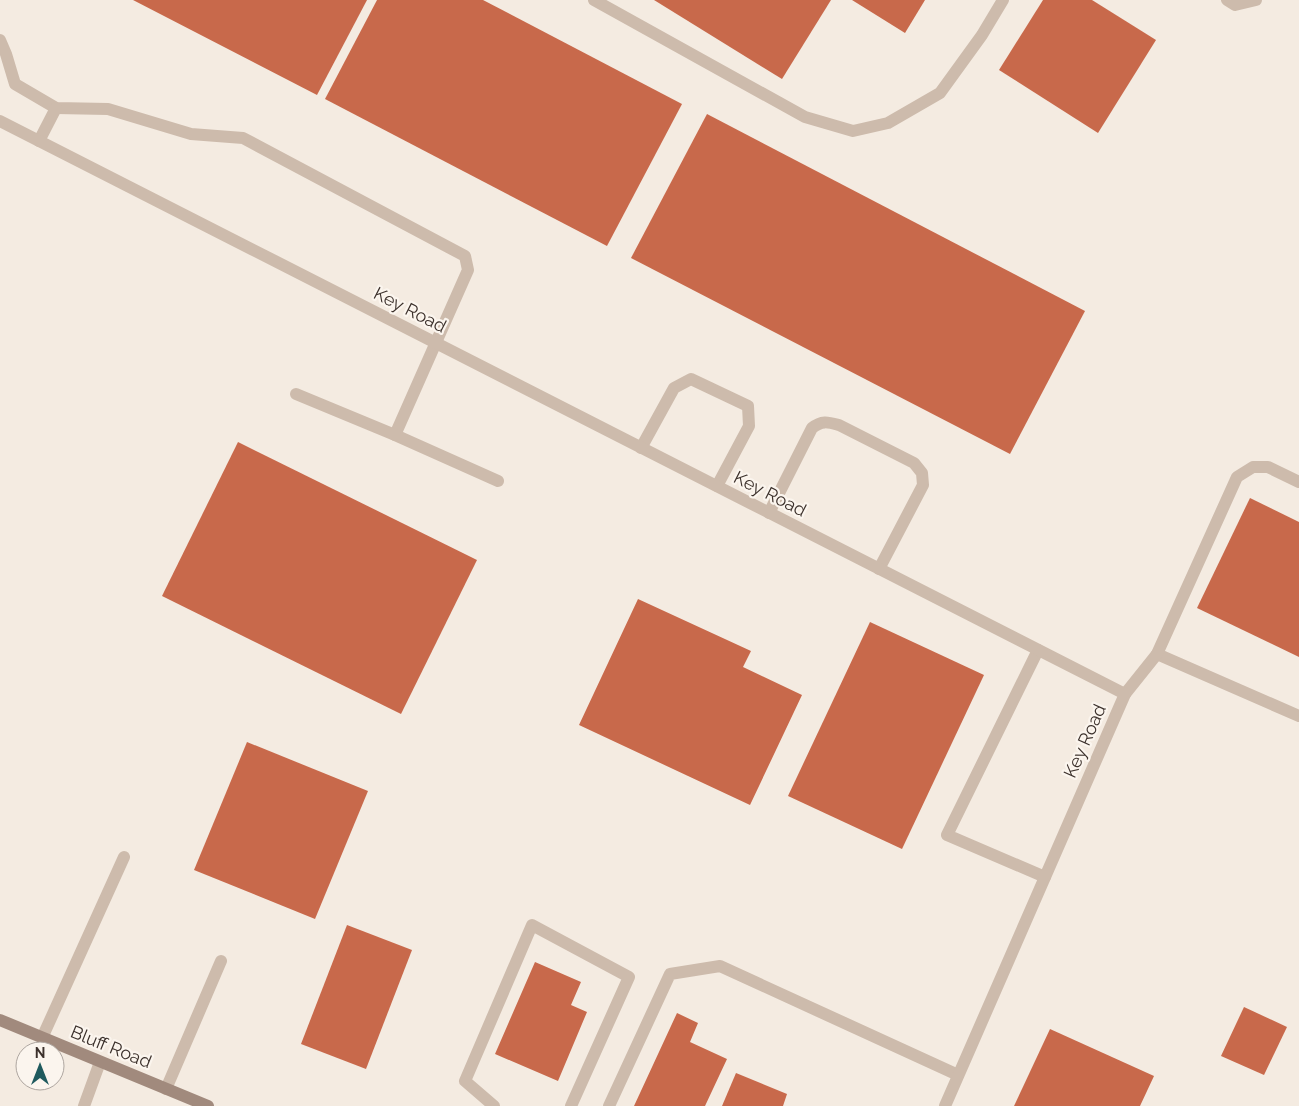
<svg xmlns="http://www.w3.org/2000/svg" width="1299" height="1106" font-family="Raleway,sans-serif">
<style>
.building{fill:#c8694b}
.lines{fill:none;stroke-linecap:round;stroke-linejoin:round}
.lane{stroke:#cdbbac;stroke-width:12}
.street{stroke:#cdbbac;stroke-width:12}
.secondary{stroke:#a18a7d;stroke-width:12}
.labels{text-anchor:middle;stroke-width:4.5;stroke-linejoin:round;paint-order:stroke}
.street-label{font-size:18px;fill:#3b302b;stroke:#fbf5ee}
</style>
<rect width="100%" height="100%" fill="#f4ebe1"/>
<g class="building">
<path d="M 133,0 L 367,0 L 317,95 Z"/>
<path d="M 377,0 L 483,0 L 682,104 L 607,246 L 325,99 Z"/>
<path d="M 654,0 L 831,0 L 782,79 Z"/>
<path d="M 852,0 L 925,0 L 905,33 Z"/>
<path d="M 1043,0 L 1092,0 L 1156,40 L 1098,133 L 999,70 Z"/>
<path d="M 707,114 L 1085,311 L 1010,454 L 631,258 Z"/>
<path d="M 238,442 L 477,560 L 401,714 L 162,596 Z"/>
<path d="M 1250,498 L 1299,522 L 1299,657 L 1197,608 Z"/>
<path d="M 638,599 L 751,651 L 743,667 L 802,695 L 750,805 L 579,725 Z"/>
<path d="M 870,622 L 984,675 L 902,849 L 788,796 Z"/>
<path d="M 247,742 L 368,791 L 315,919 L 194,870 Z"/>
<path d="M 347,925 L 412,950 L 366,1069 L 301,1044 Z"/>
<path d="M 535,962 L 581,982 L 571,1005 L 587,1012 L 558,1081 L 495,1054 Z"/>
<path d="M 1244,1007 L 1287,1027 L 1264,1075 L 1221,1056 Z"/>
<path d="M 677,1013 L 698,1023 L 690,1042 L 727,1059 L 705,1106 L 634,1106 Z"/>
<path d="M 1050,1029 L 1154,1076 L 1140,1106 L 1014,1106 Z"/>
<path d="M 736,1073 L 787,1094 L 783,1106 L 722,1106 Z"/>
</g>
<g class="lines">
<g class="lane">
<path d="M 594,0 L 805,117 L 853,131 L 888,123 L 940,93 L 982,35 L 1003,0"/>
<path d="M 1227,0 L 1235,5 L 1256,0"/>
<path d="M 0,40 L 6,54 L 15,84 L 56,108 L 108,109 L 191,134 L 243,138 L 465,256 L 468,270 L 395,435 L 498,481"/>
<path d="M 39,141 L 56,108"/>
<path d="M 296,394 L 395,435"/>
<path d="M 641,448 L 674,388 L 691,379 L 748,406 L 749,426 L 717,486"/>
<path d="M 769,513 L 812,428 C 822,420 828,422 839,425 L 914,463 L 922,473 L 923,485 L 879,569"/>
<path d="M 1038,650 L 947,835 L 1045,877"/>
<path d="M 1157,654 L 1299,716"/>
<path d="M 1125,694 L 1157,654 L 1237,477 L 1253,467 L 1268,467 L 1299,482"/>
<path d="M 42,1038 L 124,857"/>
<path d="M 166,1089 L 221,961"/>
<path d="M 84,1106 L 100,1062"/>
<path d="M 494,1106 L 465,1081 L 532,925 L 629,977 L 571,1106"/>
<path d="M 609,1106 L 670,974 L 720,966 L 958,1075"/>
</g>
<path class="street" d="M 0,121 L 1125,694 L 945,1106"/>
<path class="secondary" d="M 0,1020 L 208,1106"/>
</g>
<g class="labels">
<g class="street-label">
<text transform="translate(410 310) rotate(27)" y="6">Key Road</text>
<text transform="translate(770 494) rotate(27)" y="6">Key Road</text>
<text transform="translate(1085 741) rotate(-66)" y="6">Key Road</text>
<text transform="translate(111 1047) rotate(22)" y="6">Bluff Road</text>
</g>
</g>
<g transform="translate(40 1066)"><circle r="24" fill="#fbf5ee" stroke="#aea6a0"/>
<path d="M0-4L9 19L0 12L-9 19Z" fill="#1f5a5e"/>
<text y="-8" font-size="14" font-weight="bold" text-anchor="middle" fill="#3b302b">N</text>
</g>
</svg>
